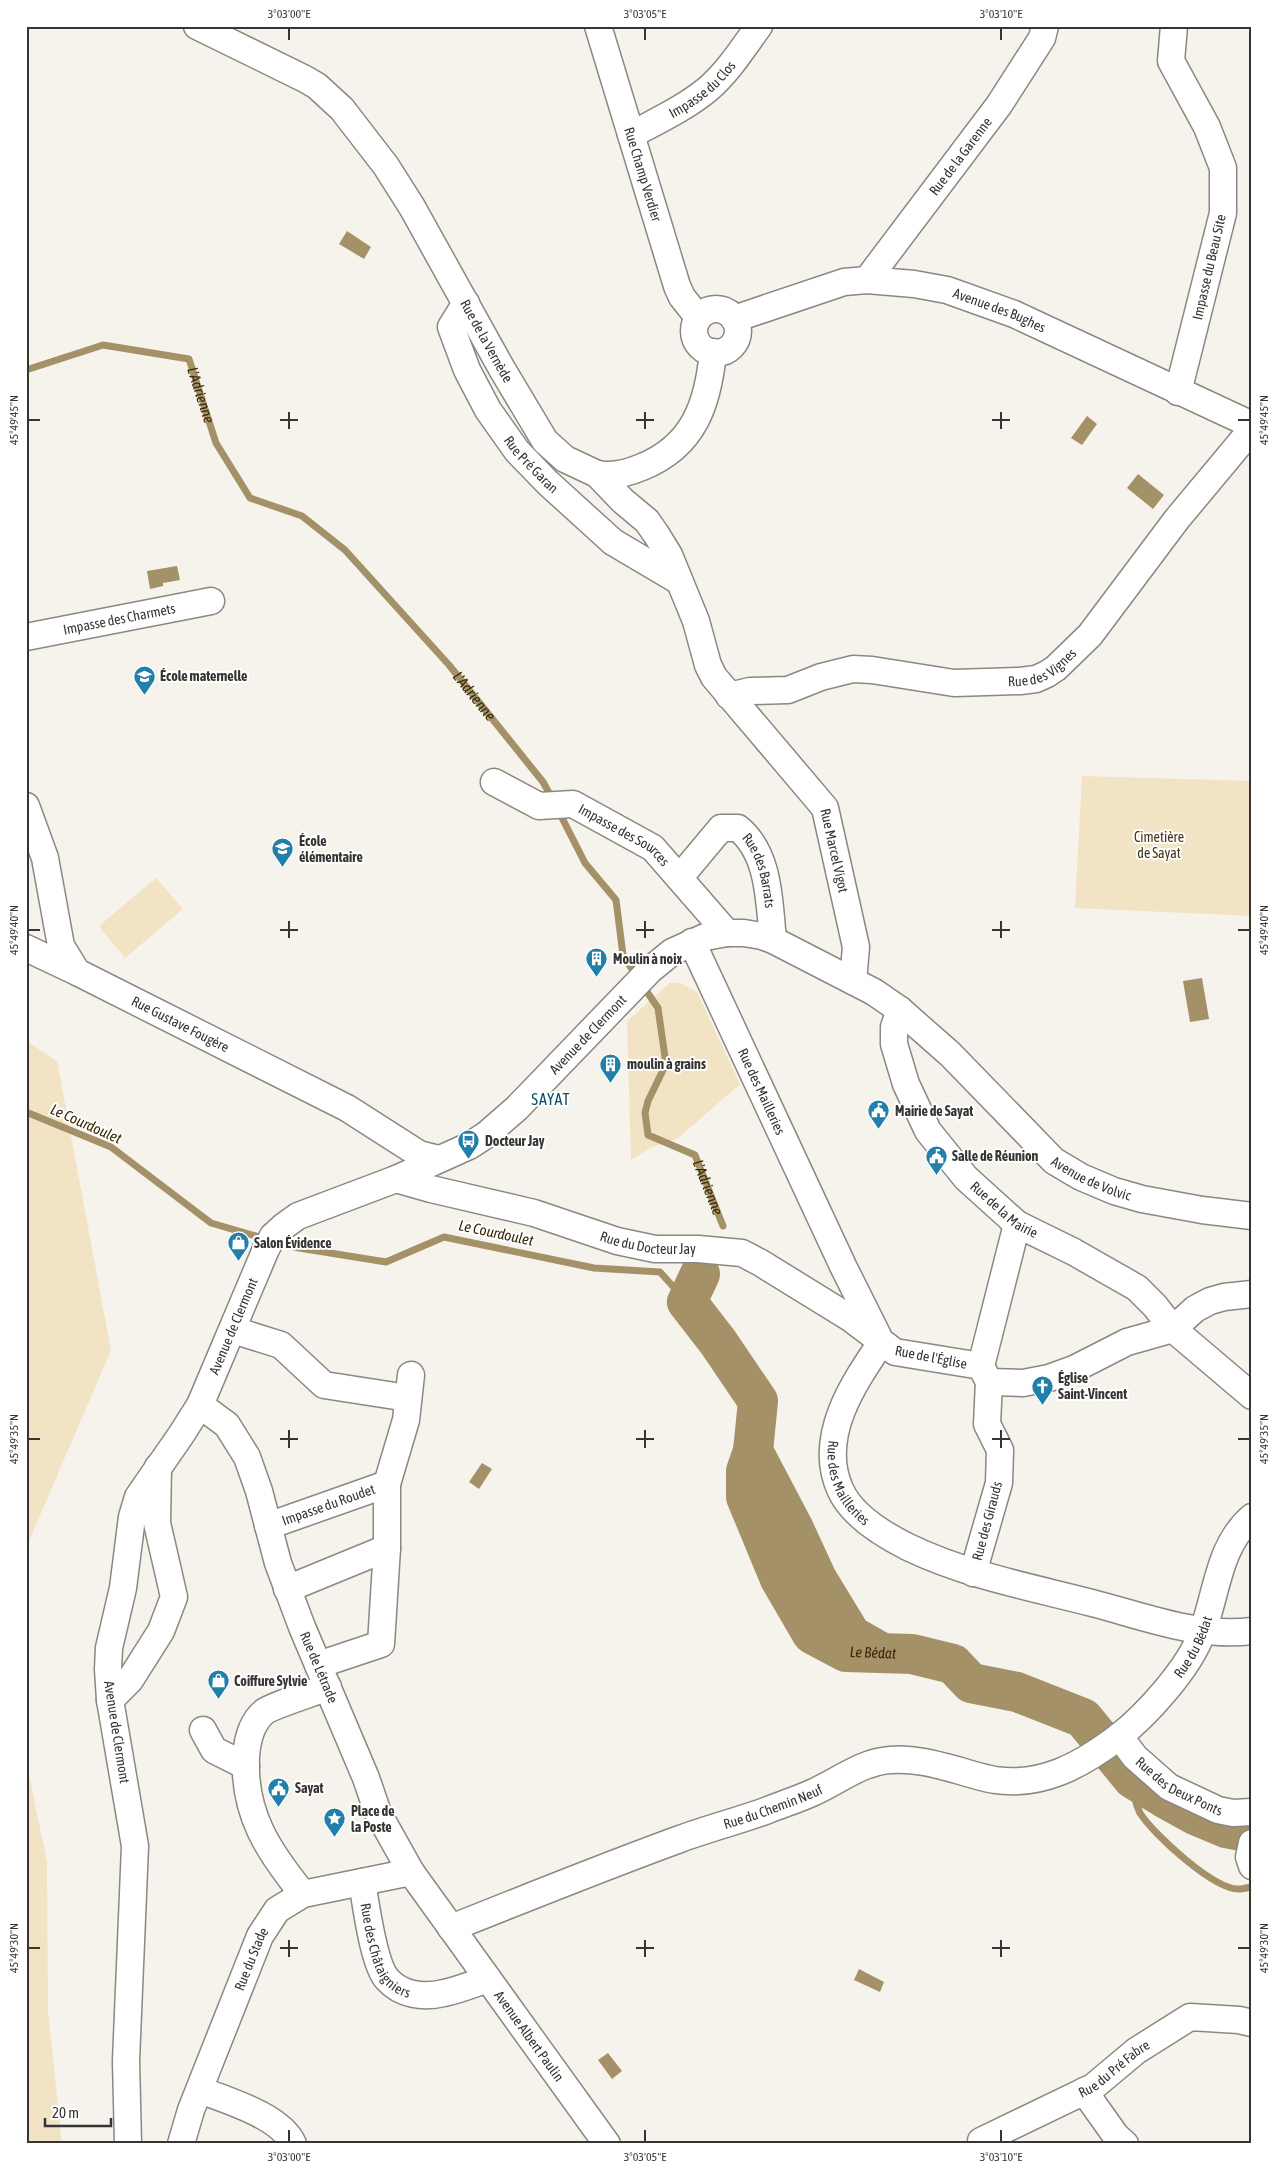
<svg xmlns="http://www.w3.org/2000/svg" width="1278" height="2170" font-family="'Asap Condensed',sans-serif">
<style>
.green{fill:#f2e3c4}
.water{fill:#a59168}
.lines{fill:none;stroke-linecap:round;stroke-linejoin:round}
.stream{stroke:#a59168;stroke-width:7}
.river{stroke:#a59168;stroke-width:40}
.minor-casing{stroke:#8b8882;stroke-width:29}
.minor{stroke:#fff;stroke-width:26}
.ticks{fill:none;stroke:#363533;stroke-width:2}
.labels{text-anchor:middle;stroke-width:4;stroke-linejoin:round;paint-order:stroke}
.street-label{font-size:14px;fill:#363533;stroke:#fff}
.poi-label{font-size:14px;font-weight:bold;fill:#363533;stroke:#fff;text-anchor:start}
.park-label{font-size:14px;fill:#453512;stroke:#fff}
.water-label{font-size:15px;font-style:italic;fill:#382904;stroke:#fff}
.quarter-label{font-size:16px;letter-spacing:1px;fill:#0a4e6d;stroke:#fff}
.neatline{fill:none;stroke:#363533;stroke-width:2}
.ticks-label{font-size:12px;text-anchor:middle;fill:#363533}
</style>
<rect width="100%" height="100%" fill="#f6f3ec"/>
<g class="green">
<path d="M 1082,776 L 1252,781 L 1252,916 L 1075,908 Z"/>
<path d="M 156,878 L 183,909 L 125,958 L 99,926 Z"/>
<path d="M 670,983 L 680,983 L 697,992 L 740,1084 L 677,1139 L 652,1147 L 631,1160 L 627,1021 Z"/>
<path d="M 26,1041 L 57,1061 L 111,1350 L 26,1548 Z"/>
<path d="M 26,1760 L 47,1862 L 48,2011 L 62,2144 L 26,2144 Z"/>
</g>
<g class="water">
<path d="M 347,231 L 371,247 L 364,259 L 339,244 Z"/>
<path d="M 1087,416 L 1097,424 L 1082,445 L 1071,438 Z"/>
<path d="M 1138,474 L 1164,495 L 1153,509 L 1127,488 Z"/>
<path d="M 177,566 L 180,580 L 163,583 L 163,586 L 150,589 L 147,571 Z"/>
<path d="M 1202,978 L 1209,1019 L 1190,1022 L 1183,981 Z"/>
<path d="M 482,1463 L 492,1469 L 479,1489 L 469,1482 Z"/>
<path d="M 859,1969 L 884,1982 L 880,1992 L 854,1980 Z"/>
<path d="M 608,2053 L 622,2071 L 612,2079 L 598,2060 Z"/>
</g>
<g class="lines">
<g class="stream">
<path id="s1" d="M 26,370 L 103,345 L 189,359 L 216,443 L 250,498 L 302,516 L 345,550 L 449,665 L 543,782 L 553,800"/>
<path d="M 558,810 L 585,863 L 616,900 L 623,955 L 637,977"/>
<path id="s2" d="M 643,986 L 658,1008 L 666,1064 L 648,1101 L 645,1113 L 648,1135 L 695,1155 L 723,1226"/>
<path d="M 26,1112 L 111,1147 L 211,1223 L 266,1239"/>
<path d="M 276,1242 L 299,1248 L 386,1262 L 444,1237 L 594,1268 L 660,1272 L 687,1302"/>
<path d="M 1133,1779 C 1134,1790 1134,1802 1140,1813 C 1153,1834 1215,1891 1240,1889 C 1244,1889 1248,1887 1252,1887"/>
</g>
<g class="river">
<path id="s3" d="M 700,1274 L 687,1302 L 718,1342 L 758,1401 L 753,1451 L 746,1471 L 746,1497 L 780,1579 L 812,1634 L 846,1652 L 912,1654 L 953,1664 L 971,1683 L 1017,1692 L 1083,1718 L 1133,1779 L 1166,1799 L 1195,1815 L 1226,1828 L 1252,1833"/>
<path d="M 753,1451 L 793,1527 L 817,1579 L 851,1635 L 879,1651"/>
</g>
<defs>
<g id="minor">
<path id="s4" d="M 197,26 L 305,79 L 317,86 L 342,109 L 386,166 L 412,207 L 502,369 L 545,441 L 565,459 L 597,474 L 623,501 L 647,521 L 656,534 L 669,555 L 696,621 L 708,665 L 714,677 L 825,808 L 856,947 L 853,981"/>
<path id="s5" d="M 598,26 L 677,286 L 682,297 L 698,317"/>
<path d="M 1174,26 L 1171,61 L 1207,127 L 1223,168 L 1223,213 L 1178,392"/>
<path id="s6" d="M 631,135 C 657,121 685,108 708,89 C 728,72 743,48 759,26"/>
<path id="s7" d="M 867,280 L 999,105 L 1042,38 L 1045,26"/>
<path id="s8" d="M 466,303 L 451,327 L 467,370 L 488,410 L 517,451 L 548,483 L 613,542 L 679,581"/>
<circle cx="716" cy="331" r="22"/>
<path id="s9" d="M 734,319 L 844,282 L 867,280 L 914,284 L 947,290 L 1014,314 L 1252,425"/>
<path d="M 597,474 C 613,477 628,473 642,467 C 694,446 708,404 713,352"/>
<path id="s10" d="M 26,637 L 211,601"/>
<path id="s11" d="M 729,696 L 750,691 L 788,690 L 821,677 L 853,669 L 872,670 L 954,683 L 1020,681 L 1036,679 L 1047,674 L 1056,668 L 1090,635 L 1177,519 L 1252,429"/>
<path id="s12" d="M 494,782 L 539,806 L 573,804 L 653,848 L 727,933"/>
<path id="s13" d="M 26,806 L 45,858 L 61,946 L 77,972 L 347,1108 L 419,1154 L 439,1159"/>
<path id="s14" d="M 680,877 L 721,828 L 738,828 C 770,854 769,902 773,940"/>
<path id="s15" d="M 692,942 L 843,1266 L 878,1336"/>
<path d="M 26,948 L 77,972"/>
<path id="s16" d="M 900,1010 L 894,1027 L 894,1044 L 906,1084 L 928,1131 L 966,1178 L 1017,1224 L 1074,1252 L 1137,1288 L 1155,1306 L 1173,1329 L 1252,1396"/>
<path id="s17" d="M 396,1179 L 431,1189 L 534,1213 L 617,1241 L 655,1249 L 698,1249 L 742,1253 L 761,1263 L 850,1318 L 895,1352 L 981,1366 L 989,1382 L 987,1424 L 1000,1450 L 999,1483 L 973,1573"/>
<path d="M 233,1330 L 281,1345 L 324,1385 L 408,1398"/>
<path id="s18" d="M 881,1343 C 853,1384 817,1437 840,1489 C 851,1515 884,1535 908,1547 C 966,1575 1030,1587 1092,1603 C 1143,1616 1198,1638 1252,1631"/>
<path d="M 981,1366 L 1017,1224"/>
<path d="M 989,1382 L 1023,1383 L 1049,1378 L 1074,1369 L 1127,1342 L 1173,1329 L 1195,1309 L 1210,1301 L 1224,1297 L 1252,1294"/>
<path id="s19" d="M 200,1405 L 227,1425 L 247,1457 L 259,1491 L 278,1563 L 302,1627 L 366,1778 L 378,1813 L 411,1872 L 607,2144"/>
<path id="s20" d="M 268,1526 L 387,1484"/>
<path d="M 287,1589 L 387,1548"/>
<path d="M 318,1665 L 381,1644 L 387,1548 L 387,1484 L 406,1420 L 411,1375"/>
<path d="M 110,1700 L 130,1680 L 161,1631 L 174,1597 L 157,1523 L 158,1467"/>
<path d="M 203,1730 L 214,1750 L 246,1766"/>
<path id="s21" d="M 1119,1736 L 1135,1757 L 1169,1787 L 1218,1810 L 1233,1813 L 1252,1812"/>
<path d="M 1252,1843 L 1249,1857 L 1252,1866"/>
<path id="s22" d="M 362,1882 C 366,1904 373,1963 387,1979 C 401,1995 423,1998 444,1993 C 459,1990 473,1984 488,1979"/>
<path d="M 303,1894 C 269,1852 243,1814 246,1757 C 247,1742 251,1723 264,1712 C 271,1706 316,1692 328,1687"/>
<path id="s23" d="M 451,1928 C 527,1898 603,1867 680,1839 C 709,1828 739,1821 768,1810 C 783,1804 799,1799 814,1792 C 839,1781 861,1762 890,1760 C 913,1758 935,1764 957,1770 C 970,1774 983,1778 995,1780 C 1042,1787 1081,1765 1117,1738 C 1147,1715 1189,1668 1202,1633 C 1217,1594 1218,1546 1252,1517"/>
<path d="M 200,2090 C 226,2100 281,2116 293,2144"/>
<path d="M 1084,2091 L 1116,2136 L 1125,2144"/>
<path id="s24" d="M 128,2144 L 126,2061 L 135,1846 L 110,1700 L 108,1669 L 109,1648 L 123,1588 L 132,1517 L 138,1497 L 181,1435 L 200,1405 L 266,1249 L 273,1236 L 284,1226 L 298,1216 L 396,1179 L 469,1146 L 486,1135 L 517,1108 L 650,970 L 672,952 L 705,937 L 727,933 L 744,933 L 762,936 L 773,940 L 874,992 L 900,1010 L 950,1054 L 1054,1161 L 1081,1177 L 1114,1191 L 1142,1199 L 1202,1210 L 1252,1216"/>
<path id="s25" d="M 181,2144 L 191,2110 L 260,1936 L 277,1910 L 303,1894 L 411,1872"/>
<path id="s26" d="M 981,2144 L 981,2141 L 1093,2087 L 1136,2051 L 1190,2017 L 1239,2020 L 1252,2023"/>
</g>
</defs>
<use href="#minor" class="minor-casing"/>
<use href="#minor" class="minor"/>
</g>
<path class="ticks" d="M 289,28 L 289,40M 645,28 L 645,40M 1001,28 L 1001,40M 289,412 L 289,429M 645,412 L 645,429M 1001,412 L 1001,429M 28,420 L 40,420M 280,420 L 298,420M 636,420 L 654,420M 992,420 L 1010,420M 1238,420 L 1250,420M 289,921 L 289,938M 645,921 L 645,938M 1001,921 L 1001,938M 28,930 L 40,930M 280,930 L 298,930M 636,930 L 654,930M 992,930 L 1010,930M 1238,930 L 1250,930M 289,1430 L 289,1448M 645,1430 L 645,1448M 1001,1430 L 1001,1448M 28,1439 L 40,1439M 280,1439 L 298,1439M 636,1439 L 654,1439M 992,1439 L 1010,1439M 1238,1439 L 1250,1439M 289,1940 L 289,1957M 645,1940 L 645,1957M 1001,1940 L 1001,1957M 28,1948 L 40,1948M 280,1948 L 298,1948M 636,1948 L 654,1948M 992,1948 L 1010,1948M 1238,1948 L 1250,1948M 289,2130 L 289,2142M 645,2130 L 645,2142M 1001,2130 L 1001,2142"/>
<defs>
<symbol id="school-pin" viewBox="-11 -11 22 30"><path d="M0 17L-7.5 6A9.5 9.5 0 1 1 7.5 6Z" fill="#207fab" stroke="#fff"/><path d="M0-5L7-2L0 1L-7-2ZM-4 1L0 2.5L4 1V4Q0 6-4 4Z" fill="#fff"/></symbol>
<symbol id="building-pin" viewBox="-11 -11 22 30"><path d="M0 17L-7.5 6A9.5 9.5 0 1 1 7.5 6Z" fill="#207fab" stroke="#fff"/><path d="M-4-6H4V6H1V3H-1V6H-4ZM-2.5-4.3h1.7v1.8h-1.7ZM.8-4.3h1.7v1.8H.8ZM-2.5-1h1.7V.8h-1.7ZM.8-1h1.7V.8H.8Z" fill="#fff"/></symbol>
<symbol id="civic-pin" viewBox="-11 -11 22 30"><path d="M0 17L-7.5 6A9.5 9.5 0 1 1 7.5 6Z" fill="#207fab" stroke="#fff"/><path d="M-.6-6.5H3V-4.5H.6V-3L4-1V1h2V6H-6V1h2V-1L-.6-3ZM-1.2 2.5V6h2.4V2.5Z" fill="#fff"/></symbol>
<symbol id="bus-pin" viewBox="-11 -11 22 30"><path d="M0 17L-7.5 6A9.5 9.5 0 1 1 7.5 6Z" fill="#207fab" stroke="#fff"/><path d="M-5-6H5V4H4V6H2V4H-2V6H-4V4H-5ZM-3.5-4V0h7V-4ZM-3.5 1.2v1.5H-2V1.2ZM2 1.2v1.5H3.5V1.2Z" fill="#fff"/></symbol>
<symbol id="shop-pin" viewBox="-11 -11 22 30"><path d="M0 17L-7.5 6A9.5 9.5 0 1 1 7.5 6Z" fill="#207fab" stroke="#fff"/><path d="M-5-2.5h2.3a2.7 3.5 0 0 1 5.4 0H5L5.5 6h-11ZM-1.5-2.5h3a1.5 2.3 0 0 0-3 0Z" fill="#fff"/></symbol>
<symbol id="church-pin" viewBox="-11 -11 22 30"><path d="M0 17L-7.5 6A9.5 9.5 0 1 1 7.5 6Z" fill="#207fab" stroke="#fff"/><path d="M-1.2-6h2.4v3.5h3.3v2.4h-3.3V6h-2.4V-.1h-3.3v-2.4h3.3Z" fill="#fff"/></symbol>
<symbol id="sight-pin" viewBox="-11 -11 22 30"><path d="M0 17L-7.5 6A9.5 9.5 0 1 1 7.5 6Z" fill="#207fab" stroke="#fff"/><path d="M0-6L1.8-2.2L6-1.7L2.9 1.2L3.7 5.4L0 3.3L-3.7 5.4L-2.9 1.2L-6-1.7L-1.8-2.2Z" fill="#fff"/></symbol>
</defs>
<g fill-rule="evenodd">
<use href="#school-pin" x="132" y="664" width="25" height="34"/>
<use href="#school-pin" x="270" y="836" width="25" height="34"/>
<use href="#building-pin" x="584" y="946" width="25" height="34"/>
<use href="#building-pin" x="598" y="1052" width="25" height="34"/>
<use href="#civic-pin" x="866" y="1098" width="25" height="34"/>
<use href="#bus-pin" x="456" y="1128" width="25" height="34"/>
<use href="#civic-pin" x="924" y="1144" width="25" height="34"/>
<use href="#shop-pin" x="226" y="1230" width="25" height="34"/>
<use href="#church-pin" x="1030" y="1374" width="25" height="34"/>
<use href="#shop-pin" x="206" y="1668" width="25" height="34"/>
<use href="#civic-pin" x="266" y="1776" width="25" height="34"/>
<use href="#sight-pin" x="322" y="1806" width="25" height="34"/>
</g>
<g class="labels">
<g class="street-label">
<text dy="5" stroke="none"><textPath href="#s6" startOffset="85">Impasse du Clos</textPath></text>
<text dy="5" stroke="none"><textPath href="#s7" startOffset="155">Rue de la Garenne</textPath></text>
<text dy="5" stroke="none"><textPath href="#s5" startOffset="155">Rue Champ Verdier</textPath></text>
<text transform="translate(1209 267) rotate(-77)" y="5">Impasse du Beau Site</text>
<text dy="5" stroke="none"><textPath href="#s9" startOffset="276">Avenue des Bughes</textPath></text>
<text dy="5" stroke="none"><textPath href="#s4" startOffset="442">Rue de la Vernède</textPath></text>
<text dy="5" stroke="none"><textPath href="#s8" startOffset="189">Rue Pré Garan</textPath></text>
<text dy="5" stroke="none"><textPath href="#s10" startOffset="95">Impasse des Charmets</textPath></text>
<text dy="5" stroke="none"><textPath href="#s11" startOffset="322">Rue des Vignes</textPath></text>
<text dy="5" stroke="none"><textPath href="#s12" startOffset="145">Impasse des Sources</textPath></text>
<text dy="5" stroke="none"><textPath href="#s4" startOffset="1075">Rue Marcel Vigot</textPath></text>
<text dy="5" stroke="none"><textPath href="#s14" startOffset="130">Rue des Barrats</textPath></text>
<text dy="5" stroke="none"><textPath href="#s13" startOffset="291">Rue Gustave Fougère</textPath></text>
<text dy="5" stroke="none"><textPath href="#s24" startOffset="1328">Avenue de Clermont</textPath></text>
<text dy="5" stroke="none"><textPath href="#s15" startOffset="165">Rue des Mailleries</textPath></text>
<text dy="5" stroke="none"><textPath href="#s24" startOffset="1954">Avenue de Volvic</textPath></text>
<text dy="5" stroke="none"><textPath href="#s16" startOffset="239">Rue de la Mairie</textPath></text>
<text dy="5" stroke="none"><textPath href="#s17" startOffset="261">Rue du Docteur Jay</textPath></text>
<text dy="5" stroke="none"><textPath href="#s24" startOffset="849">Avenue de Clermont</textPath></text>
<text transform="translate(931 1357) rotate(11)" y="5">Rue de l'Église</text>
<text dy="5" stroke="none"><textPath href="#s18" startOffset="156">Rue des Mailleries</textPath></text>
<text dy="5" stroke="none"><textPath href="#s20" startOffset="64">Impasse du Roudet</textPath></text>
<text transform="translate(987 1521) rotate(-75)" y="5">Rue des Girauds</text>
<text dy="5" stroke="none"><textPath href="#s23" startOffset="831">Rue du Bédat</textPath></text>
<text dy="5" stroke="none"><textPath href="#s19" startOffset="294">Rue de Létrade</textPath></text>
<text transform="translate(117 1732) rotate(81)" y="5">Avenue de Clermont</text>
<text dy="5" stroke="none"><textPath href="#s21" startOffset="80">Rue des Deux Ponts</textPath></text>
<text dy="5" stroke="none"><textPath href="#s23" startOffset="344">Rue du Chemin Neuf</textPath></text>
<text dy="5" stroke="none"><textPath href="#s22" startOffset="75">Rue des Châtaigniers</textPath></text>
<text dy="5" stroke="none"><textPath href="#s25" startOffset="198">Rue du Stade</textPath></text>
<text dy="5" stroke="none"><textPath href="#s19" startOffset="721">Avenue Albert Paulin</textPath></text>
<text dy="5" stroke="none"><textPath href="#s26" startOffset="155">Rue du Pré Fabre</textPath></text>
</g>
<g class="poi-label">
<text x="160" y="681">École maternelle</text>
<text x="299" y="846">École<tspan x="299" dy="16">élémentaire</tspan></text>
<text x="613" y="964">Moulin à noix</text>
<text x="627" y="1069">moulin à grains</text>
<text x="895" y="1116">Mairie de Sayat</text>
<text x="485" y="1146">Docteur Jay</text>
<text x="952" y="1161">Salle de Réunion</text>
<text x="254" y="1248">Salon Évidence</text>
<text x="1058" y="1383">Église<tspan x="1058" dy="16">Saint-Vincent</tspan></text>
<text x="234" y="1686">Coiffure Sylvie</text>
<text x="295" y="1793">Sayat</text>
<text x="351" y="1816">Place de<tspan x="351" dy="16">la Poste</tspan></text>
</g>
<g class="park-label">
<text x="1159" y="842">Cimetière<tspan x="1159" dy="16">de Sayat</tspan></text>
</g>
<g class="water-label">
<text dy="5" stroke="none"><textPath href="#s1" startOffset="206">L'Adrienne</textPath></text>
<text dy="5" stroke="none"><textPath href="#s1" startOffset="626">L'Adrienne</textPath></text>
<text transform="translate(86 1124) rotate(24)" y="5">Le Courdoulet</text>
<text dy="5" stroke="none"><textPath href="#s2" startOffset="245">L'Adrienne</textPath></text>
<text transform="translate(496 1233) rotate(12)" y="5">Le Courdoulet</text>
<text dy="5" stroke="none"><textPath href="#s3" startOffset="468">Le Bédat</textPath></text>
</g>
<g class="quarter-label">
<text x="551" y="1105">SAYAT</text>
</g>
</g>
<rect width="1278" height="2170" fill="none" stroke="#ffffff" stroke-width="55"/>
<path d="M45 2118v8h66v-8" fill="none" stroke="#363533" stroke-width="2.5"/>
<text x="52" y="2118" font-size="15" fill="#363533" stroke="#ffffff" stroke-width="4" paint-order="stroke">20 m</text>
<rect x="28" y="28" width="1222" height="2114" class="neatline"/>
<g class="ticks-label">
<text x="289" y="18">3°03'00"E</text>
<text x="645" y="18">3°03'05"E</text>
<text x="1001" y="18">3°03'10"E</text>
<text transform="translate(14 420) rotate(-90)" y="4">45°49'45"N</text>
<text transform="translate(1264 420) rotate(-90)" y="4">45°49'45"N</text>
<text transform="translate(14 930) rotate(-90)" y="4">45°49'40"N</text>
<text transform="translate(1264 930) rotate(-90)" y="4">45°49'40"N</text>
<text transform="translate(14 1439) rotate(-90)" y="4">45°49'35"N</text>
<text transform="translate(1264 1439) rotate(-90)" y="4">45°49'35"N</text>
<text transform="translate(14 1948) rotate(-90)" y="4">45°49'30"N</text>
<text transform="translate(1264 1948) rotate(-90)" y="4">45°49'30"N</text>
<text x="289" y="2161">3°03'00"E</text>
<text x="645" y="2161">3°03'05"E</text>
<text x="1001" y="2161">3°03'10"E</text>
</g>
</svg>
